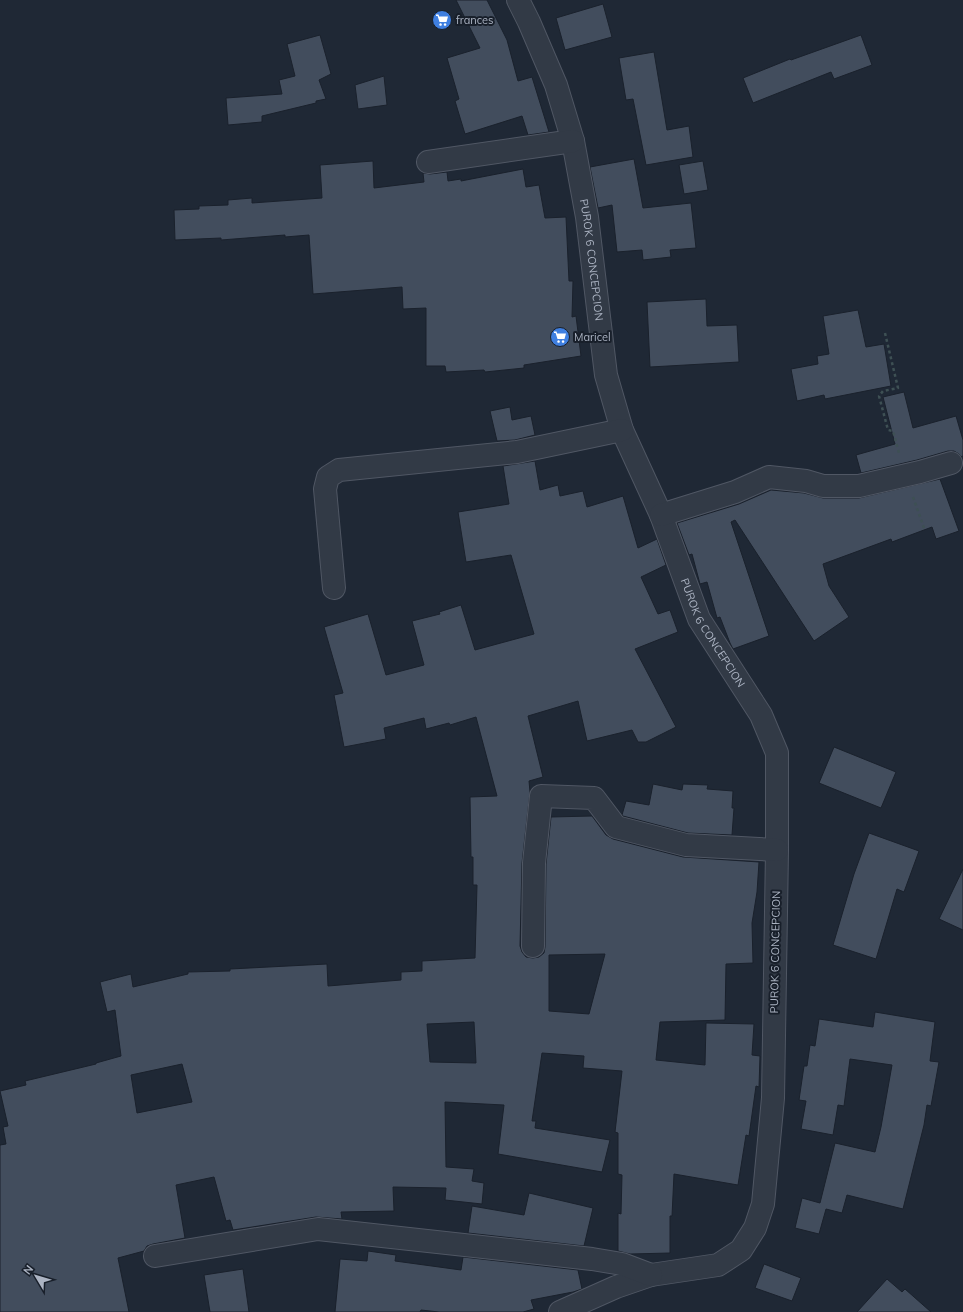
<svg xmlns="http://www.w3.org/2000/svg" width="963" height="1312" font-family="Mulish,sans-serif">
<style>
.building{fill:#424d5d;stroke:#1a212c;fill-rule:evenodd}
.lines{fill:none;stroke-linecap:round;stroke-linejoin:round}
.minor-casing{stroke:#505764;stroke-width:24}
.path{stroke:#3e5054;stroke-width:2.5;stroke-dasharray:3 3;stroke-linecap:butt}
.minor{stroke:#323a46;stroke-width:22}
.labels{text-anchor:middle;stroke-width:4;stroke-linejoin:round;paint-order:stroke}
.poi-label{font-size:11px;fill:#acb4c3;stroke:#181f2a;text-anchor:start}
.street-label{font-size:11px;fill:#acb4c3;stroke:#181f2a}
</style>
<rect width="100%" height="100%" fill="#1f2835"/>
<g class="building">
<path d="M 456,0 L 487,0 L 507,40 L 518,81 L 532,77 L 549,132 L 528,135 L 522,116 L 465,134 L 455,101 L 459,99 L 447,58 L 480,48 Z"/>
<path d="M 603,4 L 612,37 L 565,50 L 556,18 Z"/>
<path d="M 320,35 L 331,74 L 319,80 L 326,99 L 316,101 L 316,103 L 262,116 L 262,122 L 228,125 L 226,98 L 282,94 L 279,80 L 295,76 L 287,44 Z"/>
<path d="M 861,35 L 872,65 L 834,79 L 831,72 L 753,103 L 743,78 L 790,59 L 791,60 Z"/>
<path d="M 654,52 L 667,130 L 689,126 L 693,157 L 646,165 L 633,99 L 626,100 L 619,58 Z"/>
<path d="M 384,76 L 387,105 L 358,109 L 355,85 Z"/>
<path d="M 634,159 L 643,208 L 691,203 L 696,248 L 670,250 L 671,257 L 643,260 L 642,250 L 617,252 L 612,205 L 598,208 L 590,167 Z"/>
<path d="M 373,161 L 374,188 L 424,182 L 423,173 L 430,174 L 447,172 L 448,181 L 461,179 L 461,181 L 523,169 L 526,187 L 539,185 L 545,218 L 566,217 L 569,281 L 573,281 L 572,317 L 576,316 L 581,356 L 524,365 L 524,368 L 485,372 L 484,370 L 446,372 L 445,366 L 426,366 L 426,308 L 403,309 L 402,287 L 313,294 L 309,235 L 285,237 L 285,235 L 221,240 L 221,238 L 175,240 L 174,210 L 199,209 L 199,206 L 228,205 L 228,200 L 252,198 L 252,203 L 322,198 L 320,165 Z"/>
<path d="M 703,161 L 708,190 L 684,194 L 679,165 Z"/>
<path d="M 706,299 L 707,326 L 737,325 L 739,362 L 650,367 L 647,302 Z"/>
<path d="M 858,310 L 866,347 L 884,344 L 891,386 L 825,399 L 824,395 L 797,401 L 791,369 L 818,364 L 817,356 L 829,354 L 823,316 Z"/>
<path d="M 904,392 L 913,428 L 956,416 L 963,440 L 963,456 L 961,457 L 959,454 L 954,451 L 948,451 L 917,460 L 861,473 L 856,455 L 895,444 L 883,397 Z"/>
<path d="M 510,407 L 512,420 L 531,416 L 535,435 L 515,440 L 497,441 L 490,411 Z"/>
<path d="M 535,461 L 540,490 L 558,485 L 560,496 L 583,491 L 587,507 L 623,496 L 638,548 L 657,539 L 666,565 L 641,577 L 658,614 L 670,610 L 678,632 L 635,649 L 676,727 L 646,742 L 638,742 L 632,730 L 587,741 L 578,701 L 528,716 L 543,777 L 529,781 L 530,792 L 522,863 L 520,946 L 522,952 L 526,957 L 533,958 L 539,957 L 544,953 L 545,947 L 546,864 L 551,817 L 592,816 L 606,835 L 613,839 L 683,857 L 759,862 L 757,892 L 752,923 L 753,963 L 726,964 L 725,1020 L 660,1022 L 656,1060 L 705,1065 L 706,1023 L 754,1024 L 752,1055 L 760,1056 L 759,1087 L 756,1086 L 749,1136 L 746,1135 L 738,1185 L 674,1174 L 672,1216 L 670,1216 L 670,1253 L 630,1254 L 618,1251 L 618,1213 L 621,1214 L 622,1175 L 618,1174 L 618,1133 L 615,1132 L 622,1071 L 583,1068 L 584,1056 L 542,1053 L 532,1121 L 536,1121 L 535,1128 L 610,1140 L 602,1172 L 498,1154 L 504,1105 L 445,1102 L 446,1167 L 474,1169 L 472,1181 L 484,1183 L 482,1204 L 445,1200 L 446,1188 L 393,1187 L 394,1211 L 341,1212 L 342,1219 L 316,1217 L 233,1230 L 230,1220 L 226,1221 L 214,1177 L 176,1185 L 185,1238 L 153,1244 L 147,1246 L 144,1251 L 118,1258 L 129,1312 L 0,1312 L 0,1145 L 6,1144 L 3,1127 L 8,1126 L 0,1091 L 26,1085 L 25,1081 L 96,1064 L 96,1063 L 121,1056 L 115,1010 L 107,1012 L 100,982 L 131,974 L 133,987 L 188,974 L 188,972 L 230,971 L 230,969 L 327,964 L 328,986 L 401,980 L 401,972 L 422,971 L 422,961 L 475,958 L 477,885 L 473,885 L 473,857 L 471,857 L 470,797 L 497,796 L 476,717 L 450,725 L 449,723 L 426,729 L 424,718 L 384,728 L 386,739 L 344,747 L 334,695 L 343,693 L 324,627 L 368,614 L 386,675 L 424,665 L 412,621 L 440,614 L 439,612 L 461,605 L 475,650 L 534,634 L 511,555 L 466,562 L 458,512 L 509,504 L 503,466 ZM 605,954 L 589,1014 L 549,1011 L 549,955 ZM 474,1022 L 476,1063 L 430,1062 L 427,1024 ZM 182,1064 L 192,1102 L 137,1113 L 131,1075 Z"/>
<path d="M 940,479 L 959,531 L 936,539 L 932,527 L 892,542 L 891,539 L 823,564 L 829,586 L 849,617 L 814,641 L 735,520 L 731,522 L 769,636 L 733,649 L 730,643 L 720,617 L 717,618 L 707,582 L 700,584 L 692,554 L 689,555 L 677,523 L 739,504 L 771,490 L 804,493 L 823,498 L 859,498 Z"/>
<path d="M 834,747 L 896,772 L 881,808 L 819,783 Z"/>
<path d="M 653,784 L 682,790 L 683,784 L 708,785 L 707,789 L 733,791 L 732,808 L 734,808 L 732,835 L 688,833 L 623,816 L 622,815 L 626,801 L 649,805 Z"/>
<path d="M 869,833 L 919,851 L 904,892 L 897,889 L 876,959 L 833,945 L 854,874 Z"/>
<path d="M 963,869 L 963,930 L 939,919 Z"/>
<path d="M 875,1012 L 935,1022 L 930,1061 L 939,1062 L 931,1106 L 927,1105 L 924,1125 L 903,1209 L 847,1195 L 842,1213 L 826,1209 L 819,1234 L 795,1228 L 802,1198 L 820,1203 L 835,1143 L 875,1152 L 881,1127 L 892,1065 L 850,1059 L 844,1106 L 838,1105 L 833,1135 L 801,1129 L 806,1101 L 799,1100 L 804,1066 L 807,1066 L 810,1045 L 815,1046 L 819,1019 L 873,1027 Z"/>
<path d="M 529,1193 L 593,1208 L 584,1246 L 468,1233 L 472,1206 L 524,1215 Z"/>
<path d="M 368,1251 L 396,1255 L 395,1261 L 461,1270 L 463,1257 L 578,1270 L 582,1289 L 573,1292 L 531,1300 L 534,1309 L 523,1312 L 439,1312 L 421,1310 L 420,1312 L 335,1312 L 340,1259 L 367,1261 Z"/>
<path d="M 764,1264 L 801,1278 L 792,1301 L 755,1288 Z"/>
<path d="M 243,1269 L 249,1312 L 210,1312 L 204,1275 Z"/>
<path d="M 887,1279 L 902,1292 L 905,1289 L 931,1312 L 857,1312 Z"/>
</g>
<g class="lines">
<defs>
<g id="minor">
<path id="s1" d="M 518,0 L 529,22 L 556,85 L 573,141 L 587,217 L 606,375 L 622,430 L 661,515 L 699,619 L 761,715 L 777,753 L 777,850 L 773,1098 L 763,1204 L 755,1228 L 741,1250 L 718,1265 L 651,1275 L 616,1287 L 560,1312"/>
<path d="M 428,162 L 573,141"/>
<path d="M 661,515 L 735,492 L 769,477 L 806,481 L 823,486 L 859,486 L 920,472 L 951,463"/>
<path d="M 334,588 L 325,489 L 328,477 L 339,470 L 517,452 L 622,430"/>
<path d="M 533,946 L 534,863 L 541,796 L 594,798 L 616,827 L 686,845 L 777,850"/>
<path d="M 155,1256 L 318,1229 L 592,1259 L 622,1264 L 651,1275"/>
</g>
</defs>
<use href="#minor" class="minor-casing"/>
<g class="path">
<path d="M 885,333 L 898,388 L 883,391 L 879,396 L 888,430 L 893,431 L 899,453"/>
<path d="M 913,497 L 924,528"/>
</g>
<use href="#minor" class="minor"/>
</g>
<defs>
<symbol id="supermarket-disc" viewBox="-11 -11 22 22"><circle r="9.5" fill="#3f7fe0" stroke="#181f2a"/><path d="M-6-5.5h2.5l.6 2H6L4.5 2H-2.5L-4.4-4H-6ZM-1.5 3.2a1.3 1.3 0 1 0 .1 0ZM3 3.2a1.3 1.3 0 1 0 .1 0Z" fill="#fff"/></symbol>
</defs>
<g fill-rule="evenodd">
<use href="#supermarket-disc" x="431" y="9" width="22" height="22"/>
<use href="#supermarket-disc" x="549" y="326" width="22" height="22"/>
</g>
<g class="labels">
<g class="poi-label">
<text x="456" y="24">frances</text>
<text x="574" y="341">Maricel</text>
</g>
<g class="street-label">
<text dy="4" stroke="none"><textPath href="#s1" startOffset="272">PUROK 6 CONCEPCION</textPath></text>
<text dy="4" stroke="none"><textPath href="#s1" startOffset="668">PUROK 6 CONCEPCION</textPath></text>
<text transform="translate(775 952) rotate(-89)" y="4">PUROK 6 CONCEPCION</text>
</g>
</g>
<g transform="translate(36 1276) rotate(308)" stroke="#181f2a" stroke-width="3" paint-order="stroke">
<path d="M0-3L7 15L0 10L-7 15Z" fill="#acb4c3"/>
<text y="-6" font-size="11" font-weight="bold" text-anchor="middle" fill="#acb4c3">N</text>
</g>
</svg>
